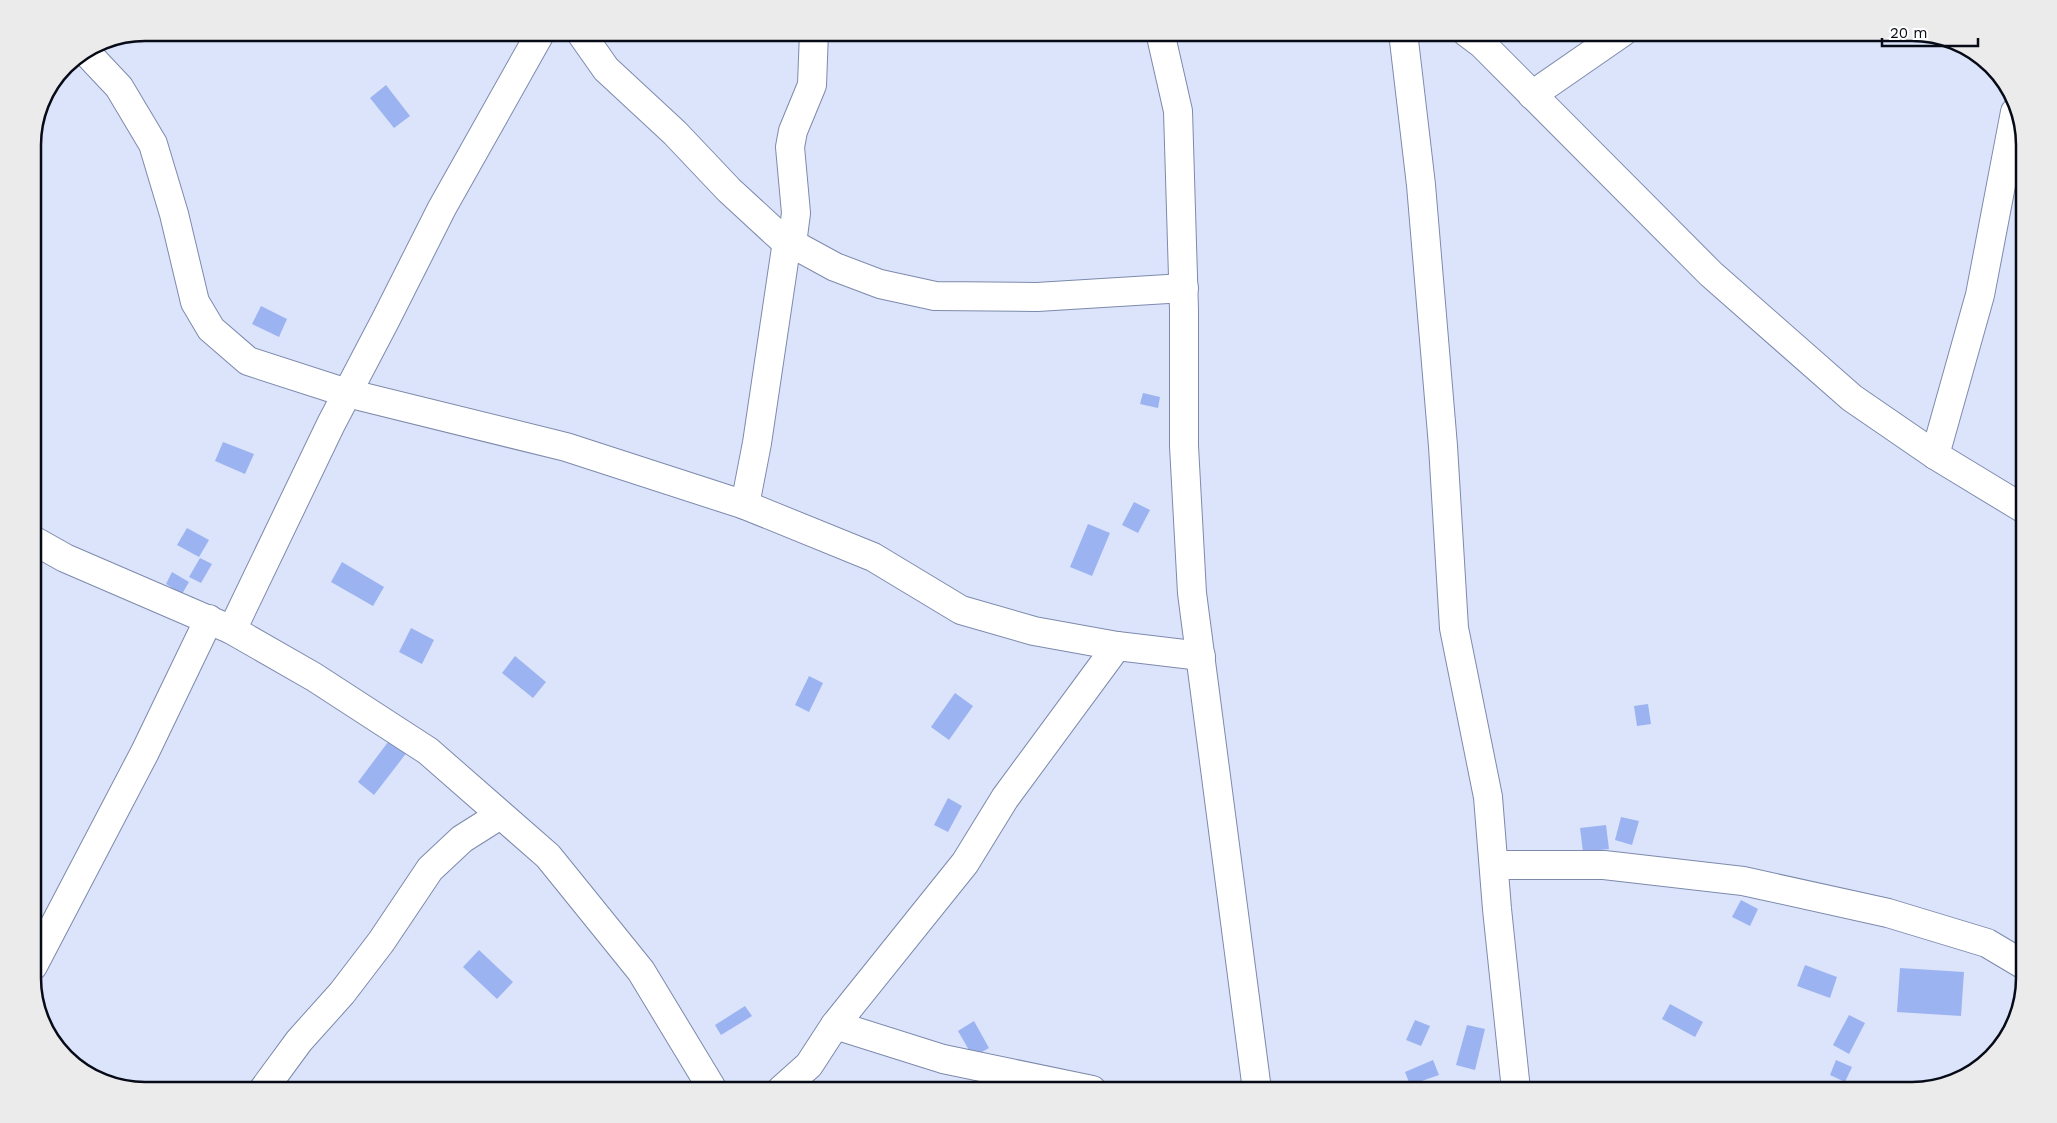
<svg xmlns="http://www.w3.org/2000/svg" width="2057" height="1123" font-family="'Work Sans',sans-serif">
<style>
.building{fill:#9cb3f1}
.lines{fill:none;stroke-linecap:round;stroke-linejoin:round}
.minor-casing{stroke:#7d8aac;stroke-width:30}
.minor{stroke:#fff;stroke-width:28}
.rim{fill:none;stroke:#070b17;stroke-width:2.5}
</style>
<rect width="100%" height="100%" fill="#dbe4fb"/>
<g class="building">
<path d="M 386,85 L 410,116 L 394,128 L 370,98 Z"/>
<path d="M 261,306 L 287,319 L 279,337 L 252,324 Z"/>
<path d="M 1143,393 L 1160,397 L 1158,408 L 1140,404 Z"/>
<path d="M 223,442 L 254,454 L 245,474 L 215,461 Z"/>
<path d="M 1134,502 L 1150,510 L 1138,533 L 1122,525 Z"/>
<path d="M 1088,524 L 1110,533 L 1092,576 L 1070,567 Z"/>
<path d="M 187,528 L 209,540 L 199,557 L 177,545 Z"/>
<path d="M 200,558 L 212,564 L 201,583 L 189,577 Z"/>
<path d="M 342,562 L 384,587 L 373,606 L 331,582 Z"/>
<path d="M 172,572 L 189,582 L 182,594 L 166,584 Z"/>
<path d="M 411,628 L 434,640 L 422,664 L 399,652 Z"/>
<path d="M 515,656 L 546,682 L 533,698 L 502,673 Z"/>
<path d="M 809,676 L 823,683 L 809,712 L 795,705 Z"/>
<path d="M 955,693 L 973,706 L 949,740 L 931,727 Z"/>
<path d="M 1648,704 L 1651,724 L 1637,726 L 1634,706 Z"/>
<path d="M 391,738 L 408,751 L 374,795 L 358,782 Z"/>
<path d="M 948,798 L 962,806 L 948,832 L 934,825 Z"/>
<path d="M 1621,817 L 1639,821 L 1632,845 L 1615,840 Z"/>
<path d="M 1606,825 L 1609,849 L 1583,852 L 1580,828 Z"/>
<path d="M 1741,900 L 1758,909 L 1750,926 L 1732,917 Z"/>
<path d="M 479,950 L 513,982 L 497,999 L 463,967 Z"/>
<path d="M 1805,965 L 1837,977 L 1830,998 L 1797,986 Z"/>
<path d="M 1900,968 L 1964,972 L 1961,1016 L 1897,1012 Z"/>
<path d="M 1670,1004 L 1703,1022 L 1695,1037 L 1662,1019 Z"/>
<path d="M 745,1006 L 752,1016 L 721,1035 L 715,1025 Z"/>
<path d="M 1849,1015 L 1865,1023 L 1849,1054 L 1833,1045 Z"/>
<path d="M 1415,1020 L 1430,1026 L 1421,1046 L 1406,1040 Z"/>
<path d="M 974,1021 L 989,1048 L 973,1057 L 958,1031 Z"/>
<path d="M 1467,1025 L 1485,1029 L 1475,1070 L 1456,1065 Z"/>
<path d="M 1433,1060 L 1439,1075 L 1410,1085 L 1405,1072 Z"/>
<path d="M 1836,1060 L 1852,1067 L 1845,1082 L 1830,1075 Z"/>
</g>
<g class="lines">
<defs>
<g id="minor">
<path d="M 580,32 L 606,69 L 675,133 L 729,190 L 780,237 L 835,267 L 880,284 L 935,296 L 1037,297 L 1184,288"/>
<path d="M 1160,32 L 1178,111 L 1184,310 L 1184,446 L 1192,593 L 1257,1090"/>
<path d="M 1403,32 L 1421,185 L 1443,446 L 1454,628 L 1488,797 L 1497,909 L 1516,1090"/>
<path d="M 1466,32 L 1482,44 L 1711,274 L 1852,398 L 1935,455 L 2024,509"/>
<path d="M 86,52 L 119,87 L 153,144 L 174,214 L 195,302 L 211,329 L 248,361 L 347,393 L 566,447 L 745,505 L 873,557 L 961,610 L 1034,631 L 1117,646 L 1201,656"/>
<path d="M 1532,95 L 1623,32"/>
<path d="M 792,244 L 796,213 L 790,147 L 793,131 L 812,85 L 814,32"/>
<path d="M 1935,455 L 1980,295 L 2015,112"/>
<path d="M 745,505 L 757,443 L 787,241"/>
<path d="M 33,540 L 65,558 L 232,630 L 314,677 L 428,751 L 548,856 L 641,971 L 713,1090"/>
<path d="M 232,630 L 331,424 L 385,321 L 442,208 L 541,32"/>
<path d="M 1494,865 L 1604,865 L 1743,881 L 1888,913 L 1987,943 L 2024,965"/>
<path d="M 33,966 L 145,752 L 209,619"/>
<path d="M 835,1025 L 943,1059 L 1092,1090"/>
<path d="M 263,1090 L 299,1041 L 342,993 L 381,942 L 430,869 L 462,839 L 500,815"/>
<path d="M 781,1090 L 809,1065 L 835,1025 L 965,863 L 1005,798 L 1117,646"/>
</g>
</defs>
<use href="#minor" class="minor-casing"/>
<use href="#minor" class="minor"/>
</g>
<path d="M0 0H2057V1123H0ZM145 41H1912A104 104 0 0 1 2016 145V978A104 104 0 0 1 1912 1082H145A104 104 0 0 1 41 978V145A104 104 0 0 1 145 41Z" fill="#ebebec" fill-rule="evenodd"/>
<path class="rim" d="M145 41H1912A104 104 0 0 1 2016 145V978A104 104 0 0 1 1912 1082H145A104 104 0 0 1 41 978V145A104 104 0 0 1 145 41Z"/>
<path d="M1882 38v8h96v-8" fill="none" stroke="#070b17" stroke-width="2.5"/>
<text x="1890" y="38" font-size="15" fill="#070b17" stroke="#ffffff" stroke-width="4" paint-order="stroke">20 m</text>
</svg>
